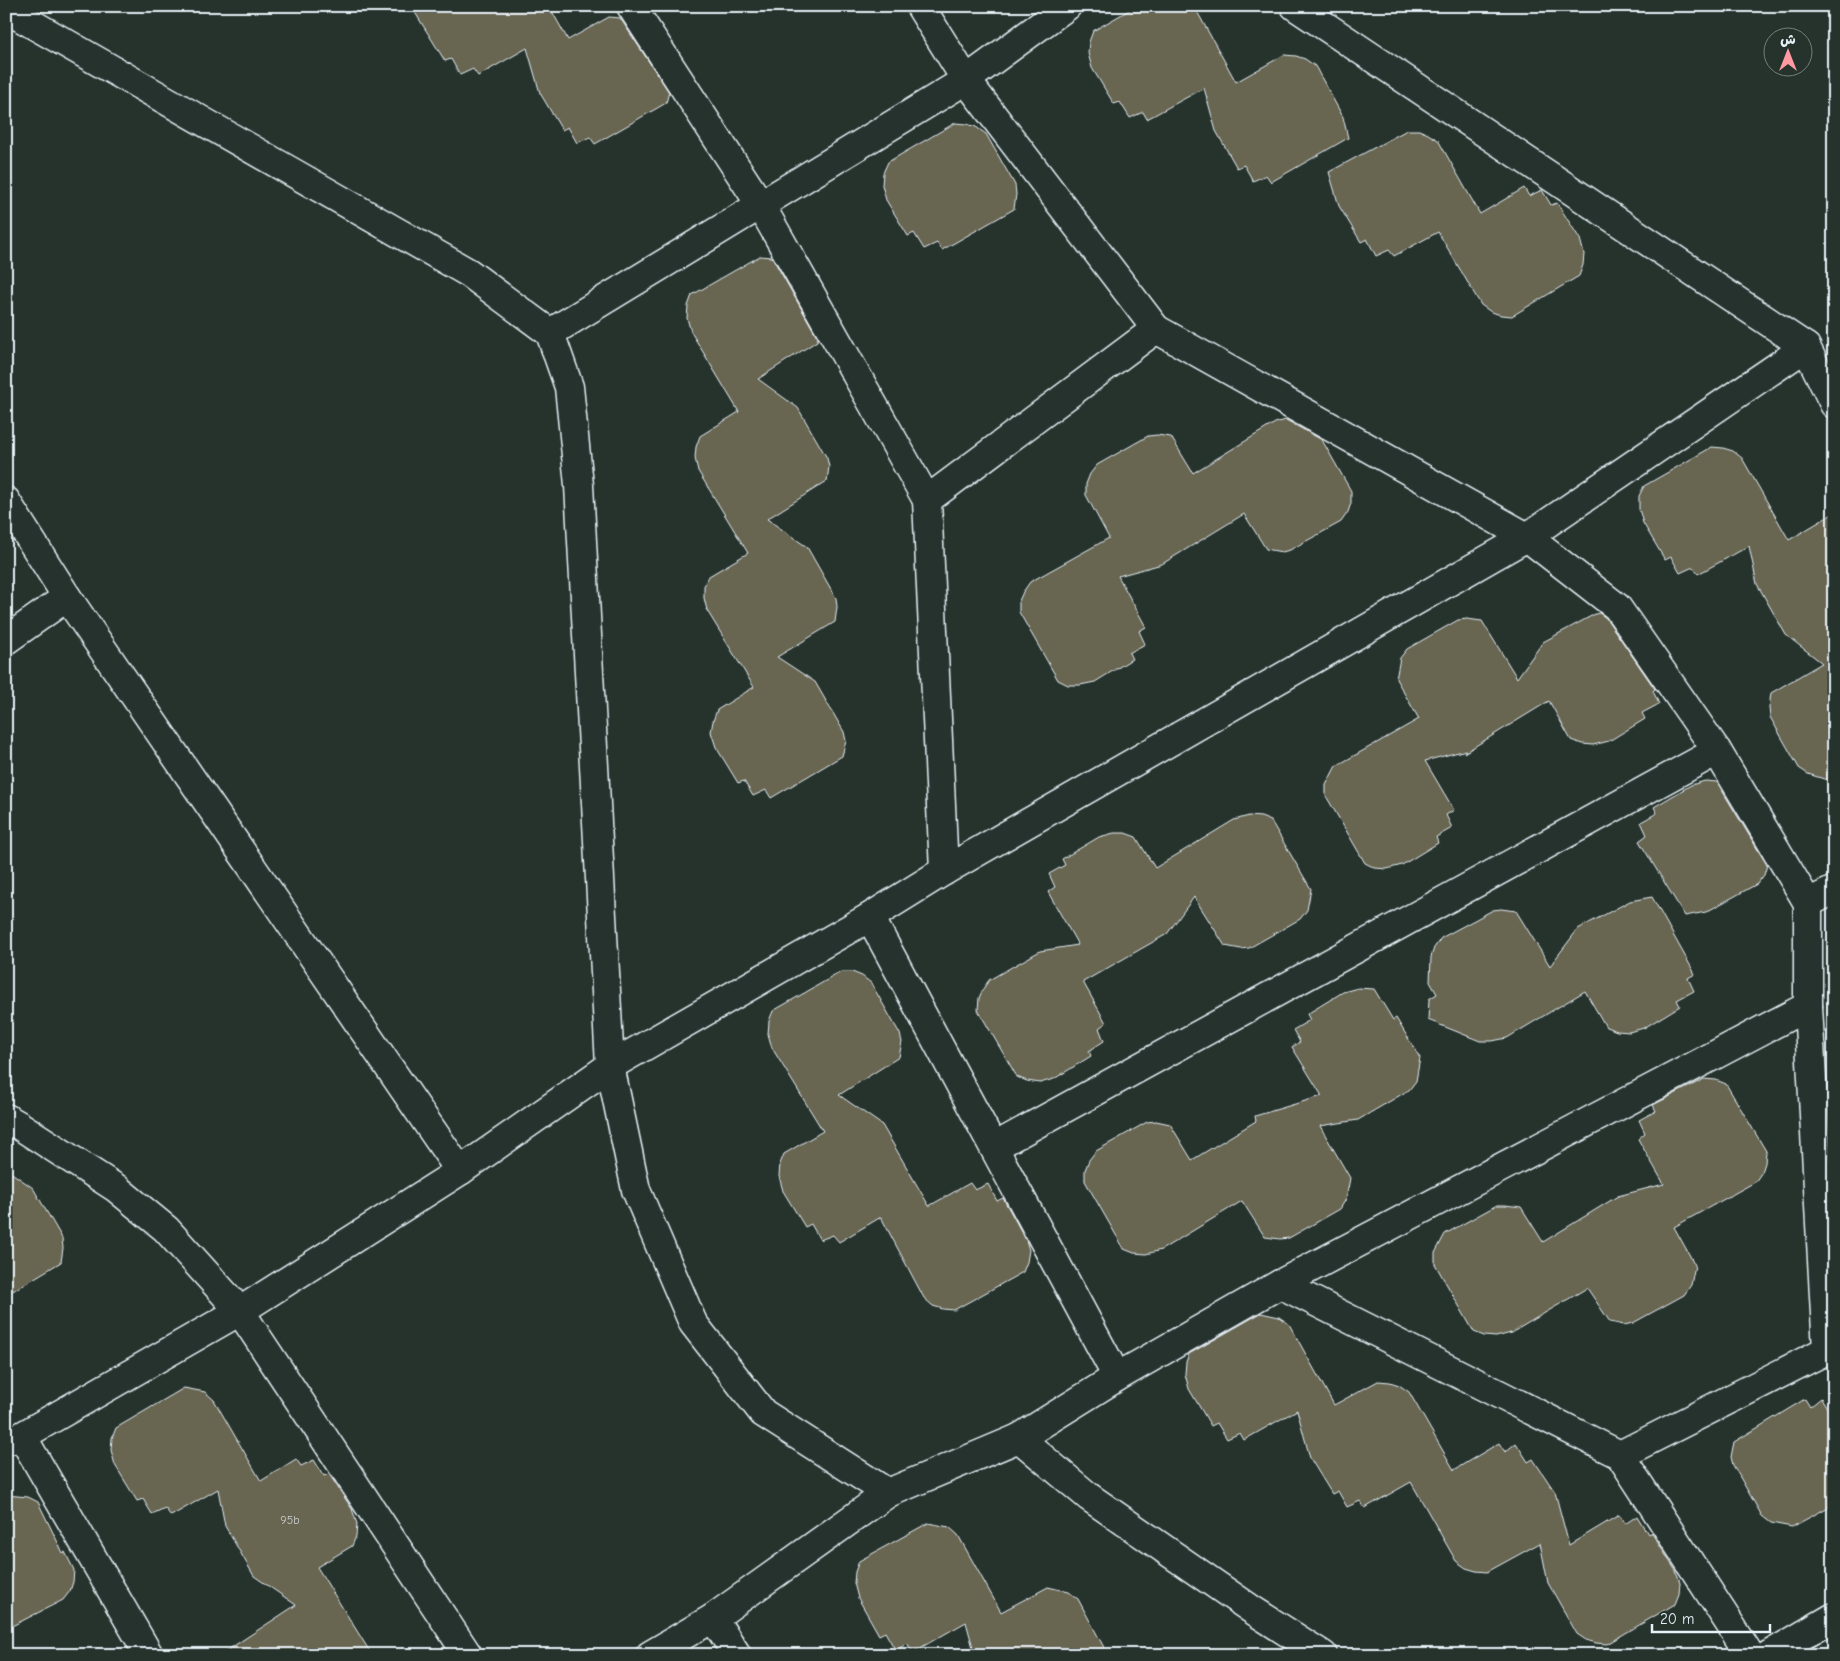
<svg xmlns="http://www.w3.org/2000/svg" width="1840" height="1661" font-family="'Comic Neue','Playpen Sans Arabic',sans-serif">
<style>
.building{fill:#676551;stroke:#e8f1f8}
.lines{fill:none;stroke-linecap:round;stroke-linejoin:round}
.minor-casing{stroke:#e8f1f8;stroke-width:31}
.minor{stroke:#26332d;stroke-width:28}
.labels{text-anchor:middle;stroke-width:4;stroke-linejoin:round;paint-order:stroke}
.number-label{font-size:12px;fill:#c8cece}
</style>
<rect width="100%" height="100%" fill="#26332d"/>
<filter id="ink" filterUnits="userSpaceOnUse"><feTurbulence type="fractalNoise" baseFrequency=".02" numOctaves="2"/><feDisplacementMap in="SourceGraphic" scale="10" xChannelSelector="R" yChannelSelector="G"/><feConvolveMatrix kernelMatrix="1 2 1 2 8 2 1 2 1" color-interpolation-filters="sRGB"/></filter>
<g filter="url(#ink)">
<g class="building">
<path d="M 411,6 L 549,6 L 568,40 L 609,17 L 620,18 L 669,92 L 666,103 L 595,144 L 590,137 L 577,143 L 568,127 L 562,130 L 540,93 L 527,48 L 478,76 L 473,69 L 460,75 L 451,59 L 445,61 Z"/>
<path d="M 1136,6 L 1194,6 L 1236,82 L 1284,55 L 1296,56 L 1305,59 L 1315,66 L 1343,117 L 1348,138 L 1271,182 L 1266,175 L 1253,181 L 1244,165 L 1237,168 L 1216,131 L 1204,88 L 1147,119 L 1143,112 L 1130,118 L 1120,102 L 1114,104 L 1092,68 L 1088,53 L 1089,42 L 1093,31 Z"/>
<path d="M 955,123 L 967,124 L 976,127 L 986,134 L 1015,185 L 1016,194 L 1014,209 L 942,250 L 937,243 L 924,249 L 914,233 L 908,236 L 886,200 L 882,185 L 883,173 L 888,162 Z"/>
<path d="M 1407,130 L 1419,130 L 1428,134 L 1438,140 L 1480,214 L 1524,188 L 1529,196 L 1542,190 L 1551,205 L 1557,203 L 1580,239 L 1584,254 L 1583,265 L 1579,276 L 1512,316 L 1501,315 L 1491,312 L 1481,305 L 1438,232 L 1394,256 L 1389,250 L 1376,256 L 1367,239 L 1361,242 L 1339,206 L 1329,172 Z"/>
<path d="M 760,256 L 772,257 L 818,338 L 817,341 L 758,379 L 798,408 L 827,458 L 829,467 L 827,481 L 767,519 L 807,547 L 836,598 L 837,607 L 835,622 L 777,657 L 815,682 L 844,732 L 846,741 L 842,756 L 771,798 L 766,790 L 753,796 L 744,781 L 738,783 L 716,747 L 711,732 L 713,721 L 717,710 L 754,687 L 706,609 L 707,610 L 704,598 L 704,586 L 709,576 L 748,553 L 698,471 L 695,458 L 696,447 L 700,436 L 739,412 L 691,332 L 687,318 L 688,306 L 692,295 Z"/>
<path d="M 1286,420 L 1322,440 L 1351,491 L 1351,503 L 1348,512 L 1341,522 L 1290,550 L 1282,552 L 1266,549 L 1244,514 L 1162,564 L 1118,576 L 1146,627 L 1139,631 L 1145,644 L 1129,653 L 1132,659 L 1095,682 L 1080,685 L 1068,685 L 1058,680 L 1019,612 L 1019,601 L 1023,592 L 1030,582 L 1109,538 L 1086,495 L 1086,484 L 1090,474 L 1097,465 L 1148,436 L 1157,435 L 1171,437 L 1193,473 L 1275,423 Z"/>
<path d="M 1712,447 L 1723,448 L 1733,451 L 1742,458 L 1789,540 L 1834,513 L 1834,782 L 1808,774 L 1799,768 L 1770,717 L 1769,708 L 1771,693 L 1822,663 L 1786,635 L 1757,584 L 1749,546 L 1698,574 L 1693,567 L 1680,573 L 1671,557 L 1665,560 L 1643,523 L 1639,509 L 1639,496 L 1644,486 Z"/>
<path d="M 1599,613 L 1606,618 L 1655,689 L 1653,691 L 1659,704 L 1642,713 L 1645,719 L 1609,741 L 1593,745 L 1582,744 L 1571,740 L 1549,701 L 1464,753 L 1466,750 L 1425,761 L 1454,810 L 1446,815 L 1452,828 L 1436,837 L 1438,843 L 1402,865 L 1387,869 L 1375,868 L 1365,863 L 1326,796 L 1326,785 L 1336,766 L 1419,719 L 1396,679 L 1400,658 L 1407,649 L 1458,620 L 1467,619 L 1482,621 L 1517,678 L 1543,642 L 1595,614 Z"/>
<path d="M 1705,781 L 1717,782 L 1767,865 L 1764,875 L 1757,884 L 1706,912 L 1685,916 L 1639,841 L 1647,835 L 1641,822 L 1657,813 L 1654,807 L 1691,785 Z"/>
<path d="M 1249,816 L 1261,817 L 1271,821 L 1311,889 L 1307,910 L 1300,919 L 1249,948 L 1241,949 L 1225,946 L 1194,897 L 1167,934 L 1083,982 L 1106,1023 L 1099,1028 L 1104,1041 L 1089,1051 L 1091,1056 L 1054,1079 L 1040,1083 L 1027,1081 L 1017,1077 L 978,1010 L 979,998 L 983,989 L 989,980 L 1040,951 L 1078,945 L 1048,892 L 1055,887 L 1049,874 L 1065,865 L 1062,859 L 1099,837 L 1114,833 L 1125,833 L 1136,837 L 1155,868 L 1234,820 Z"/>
<path d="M 1652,897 L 1695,974 L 1688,978 L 1694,991 L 1677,1000 L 1680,1006 L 1644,1028 L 1629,1032 L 1617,1031 L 1606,1027 L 1585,991 L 1507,1038 L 1492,1041 L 1480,1041 L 1428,1020 L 1429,999 L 1437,994 L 1430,982 L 1431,957 L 1434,948 L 1441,938 L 1493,910 L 1501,909 L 1516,911 L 1550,966 L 1578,929 L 1630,901 Z"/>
<path d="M 841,972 L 852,972 L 862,976 L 871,983 L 900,1034 L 902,1042 L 899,1057 L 839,1095 L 882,1125 L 929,1206 L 970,1183 L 975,1190 L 988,1184 L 997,1201 L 1003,1198 L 1026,1240 L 1029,1250 L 1027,1262 L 1023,1272 L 954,1310 L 943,1309 L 933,1306 L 924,1298 L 881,1217 L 839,1242 L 833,1235 L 820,1240 L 811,1224 L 805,1227 L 783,1191 L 779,1176 L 780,1164 L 784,1154 L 823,1131 L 772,1048 L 768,1034 L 769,1021 L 773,1011 Z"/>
<path d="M 1358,988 L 1374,989 L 1393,1020 L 1396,1018 L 1420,1058 L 1416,1081 L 1409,1090 L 1358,1120 L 1320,1126 L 1350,1178 L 1346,1199 L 1340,1209 L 1289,1238 L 1280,1239 L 1265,1237 L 1242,1201 L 1161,1250 L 1146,1254 L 1134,1253 L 1124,1249 L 1085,1181 L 1085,1170 L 1089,1160 L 1096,1151 L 1147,1122 L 1156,1121 L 1170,1124 L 1192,1160 L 1256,1121 L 1255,1116 L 1322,1096 L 1292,1047 L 1300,1042 L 1293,1030 L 1310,1020 L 1307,1014 L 1343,992 Z"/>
<path d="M 1704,1079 L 1716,1080 L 1726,1084 L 1766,1151 L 1765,1163 L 1762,1172 L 1755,1182 L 1674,1227 L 1695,1265 L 1691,1285 L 1684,1295 L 1633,1323 L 1624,1325 L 1610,1322 L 1587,1288 L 1511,1333 L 1496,1337 L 1484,1336 L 1474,1332 L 1435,1264 L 1435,1253 L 1445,1234 L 1497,1205 L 1505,1205 L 1521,1207 L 1543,1242 L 1618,1196 L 1664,1184 L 1638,1139 L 1645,1133 L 1639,1120 L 1656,1111 L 1653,1105 Z"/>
<path d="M 6,1169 L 33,1188 L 62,1238 L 63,1248 L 61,1262 L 6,1295 Z"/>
<path d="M 1261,1313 L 1279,1317 L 1289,1324 L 1334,1405 L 1378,1381 L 1390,1382 L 1399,1385 L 1409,1392 L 1454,1470 L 1499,1443 L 1505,1452 L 1516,1443 L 1528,1462 L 1533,1459 L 1555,1492 L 1569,1545 L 1619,1515 L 1625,1524 L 1637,1516 L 1648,1534 L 1651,1532 L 1676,1571 L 1680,1582 L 1679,1594 L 1675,1604 L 1607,1644 L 1596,1643 L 1586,1640 L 1577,1634 L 1548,1583 L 1540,1543 L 1487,1572 L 1476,1571 L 1466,1568 L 1456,1561 L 1411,1482 L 1365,1508 L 1360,1501 L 1347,1507 L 1338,1491 L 1332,1494 L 1310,1458 L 1297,1410 L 1244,1440 L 1240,1433 L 1227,1439 L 1217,1423 L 1211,1426 L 1189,1389 L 1185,1374 L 1186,1362 L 1189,1354 Z"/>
<path d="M 184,1388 L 205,1392 L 214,1400 L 261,1481 L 296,1459 L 301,1466 L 314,1460 L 324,1476 L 329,1474 L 352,1509 L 357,1524 L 356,1536 L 352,1546 L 317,1567 L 372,1655 L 220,1655 L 296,1605 L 254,1576 L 225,1526 L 218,1489 L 171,1516 L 165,1508 L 152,1514 L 143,1499 L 137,1501 L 115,1465 L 111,1450 L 112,1438 L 116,1428 Z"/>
<path d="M 1821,1398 L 1834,1419 L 1834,1504 L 1792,1527 L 1771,1523 L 1762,1516 L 1733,1465 L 1731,1457 L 1734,1442 L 1805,1399 L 1810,1407 Z"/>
<path d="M 6,1495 L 28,1497 L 38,1502 L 63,1553 L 65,1552 L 74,1570 L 73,1582 L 70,1591 L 63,1600 L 6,1629 Z"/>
<path d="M 928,1523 L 949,1527 L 958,1535 L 1001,1612 L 1048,1587 L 1069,1592 L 1078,1599 L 1108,1655 L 975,1655 L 966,1622 L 913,1652 L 907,1643 L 896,1651 L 885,1632 L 879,1635 L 858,1598 L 854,1583 L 855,1572 L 859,1561 Z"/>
</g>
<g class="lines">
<defs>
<g id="minor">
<path d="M 631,6 L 760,204 L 927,500 L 1156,329 L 966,80 L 920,6"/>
<path d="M 1295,6 L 1806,347 L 1834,404"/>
<path d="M 6,9 L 469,273 L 550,333 L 569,387 L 579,485 L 610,1066 L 636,1190 L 693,1323 L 763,1413 L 888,1493"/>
<path d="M 1156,329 L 1527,537 L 1617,607 L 1717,751 L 1808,903 L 1808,1006 L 1827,1350 L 1620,1455"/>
<path d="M 550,333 L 966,80 L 1067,6"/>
<path d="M 927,500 L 944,871"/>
<path d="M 6,501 L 67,597 L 460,1171 L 610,1066 L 870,917 L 944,871 L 1527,537 L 1806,347"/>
<path d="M 6,640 L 67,597"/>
<path d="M 1808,903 L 1834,890"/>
<path d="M 870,917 L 1117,1377"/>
<path d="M 6,1118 L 20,1126 L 116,1188 L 166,1229 L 240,1311 L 468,1655"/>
<path d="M 994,1147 L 1717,751"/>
<path d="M 1280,1284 L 1620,1455 L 1750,1655"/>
<path d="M 22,1436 L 149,1655"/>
<path d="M 1019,1438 L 1089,1497 L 1251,1609 L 1323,1655"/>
<path d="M 6,1441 L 22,1436 L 240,1311 L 460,1171"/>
<path d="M 713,1618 L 737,1655"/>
<path d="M 650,1655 L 713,1618 L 888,1493 L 1019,1438 L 1117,1377 L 1280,1284 L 1808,1006"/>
<path d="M 1769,1655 L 1834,1617"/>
</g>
</defs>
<use href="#minor" class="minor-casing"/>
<use href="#minor" class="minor"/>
</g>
</g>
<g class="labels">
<g class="number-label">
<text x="290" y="1524">95b</text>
</g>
</g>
<rect width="1840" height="1661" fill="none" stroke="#26332d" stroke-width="25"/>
<rect x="12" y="12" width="1815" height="1636" fill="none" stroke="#e8f1f8" stroke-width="2" filter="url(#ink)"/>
<g transform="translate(1788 52)"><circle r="24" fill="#26332d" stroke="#747f7e"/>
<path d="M0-4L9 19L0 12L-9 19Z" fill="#ff9aa2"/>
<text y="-8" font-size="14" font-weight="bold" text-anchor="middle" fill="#e8f1f8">ش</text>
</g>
<path d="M1652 1624v8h118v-8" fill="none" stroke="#e8f1f8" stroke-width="2.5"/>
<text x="1660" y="1624" font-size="15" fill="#e8f1f8" stroke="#26332d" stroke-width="4" paint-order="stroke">20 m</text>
</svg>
